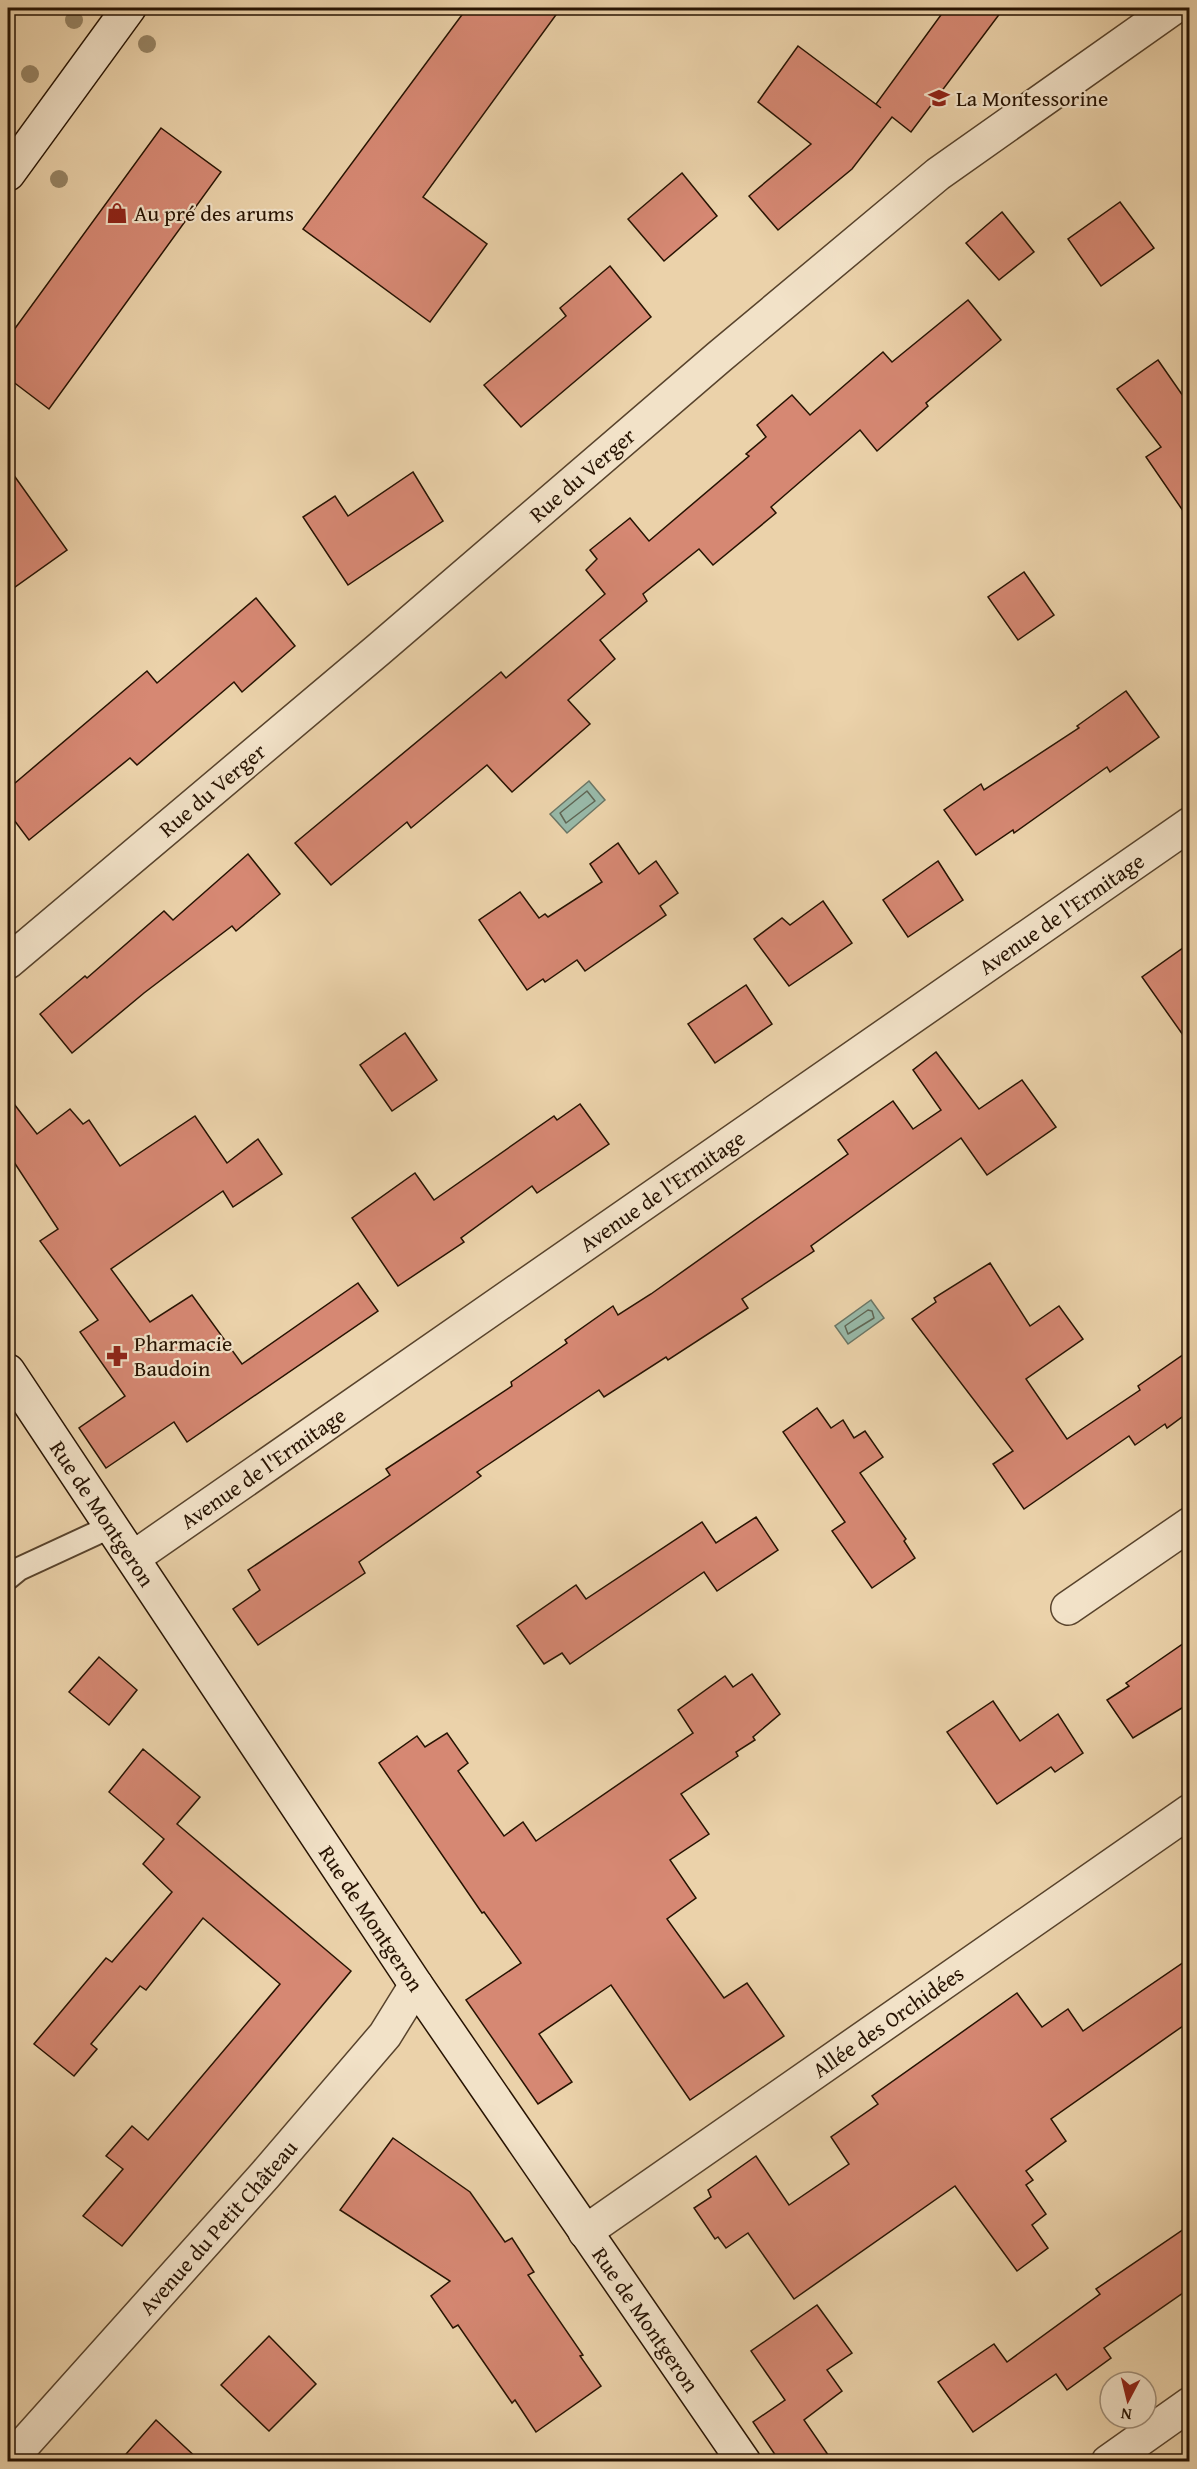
<svg xmlns="http://www.w3.org/2000/svg" width="1197" height="2469" font-family="'Gentium Book Plus',serif">
<style>
.water{fill:#98b8a7;stroke:#6b7665;stroke-width:1.5}
.lines{fill:none;stroke-linecap:round;stroke-linejoin:round}
.shore{stroke:#606654;stroke-width:1.5}
.building{fill:#d68873;stroke:#271302;stroke-width:1.5}
.lane-casing{stroke:#58432c;stroke-width:26}
.street-casing{stroke:#58432c;stroke-width:36}
.secondary-casing{stroke:#271302;stroke-width:36}
.lane{stroke:#f2e2c8;stroke-width:22}
.street{stroke:#f2e2c8;stroke-width:33}
.secondary{stroke:#f2e2c8;stroke-width:33}
.tree{fill:#978464}
.labels{text-anchor:middle;stroke-width:4.5;stroke-linejoin:round;paint-order:stroke}
.poi-label{font-size:22px;fill:#271302;stroke:#f2e2c8;text-anchor:start}
.street-label{font-size:22px;fill:#271302;stroke:#f2e2c8}
</style>
<rect width="100%" height="100%" fill="#ebd2aa"/>
<filter id="stains"><feTurbulence type="fractalNoise" baseFrequency=".00333" numOctaves="4"/><feColorMatrix values="0 0 0 0 .2 0 0 0 0 .09 0 0 0 0 .02 0 0 0 .5 -.17"/></filter>
<radialGradient id="worn" r=".72"><stop offset=".6" stop-color="#630" stop-opacity="0"/><stop offset="1" stop-color="#630" stop-opacity=".3"/></radialGradient>
<g class="water">
<path d="M 589,781 L 605,800 L 567,833 L 550,814 Z"/>
<path d="M 871,1300 L 884,1318 L 848,1344 L 835,1326 Z"/>
</g>
<g class="lines">
<g class="shore">
<path d="M 587,791 L 595,801 L 566,823 L 560,813 Z"/>
<path d="M 868,1310 L 872,1311 L 874,1318 L 848,1334 L 845,1326 Z"/>
</g>
</g>
<g class="building">
<path d="M 467,8 L 561,8 L 423,197 L 487,244 L 430,322 L 303,229 Z"/>
<path d="M 946,8 L 1004,8 L 911,132 L 892,117 L 852,169 L 778,230 L 749,196 L 811,144 L 758,102 L 798,46 L 881,108 L 876,104 Z"/>
<path d="M 161,128 L 221,172 L 49,409 L 8,378 L 8,338 Z"/>
<path d="M 682,173 L 717,216 L 664,261 L 628,219 Z"/>
<path d="M 1120,202 L 1154,248 L 1101,286 L 1068,239 Z"/>
<path d="M 1002,212 L 1034,252 L 999,280 L 966,243 Z"/>
<path d="M 610,266 L 651,317 L 521,427 L 484,385 L 566,316 L 560,308 Z"/>
<path d="M 968,300 L 1001,340 L 926,403 L 928,406 L 877,451 L 860,430 L 771,507 L 776,513 L 713,565 L 699,549 L 643,594 L 647,601 L 600,640 L 615,659 L 568,700 L 590,724 L 512,792 L 487,765 L 411,828 L 407,822 L 331,885 L 295,843 L 501,672 L 506,678 L 605,594 L 586,570 L 597,559 L 590,550 L 630,518 L 649,541 L 749,456 L 746,454 L 766,437 L 757,425 L 792,395 L 810,415 L 883,352 L 892,362 Z"/>
<path d="M 1158,360 L 1190,406 L 1190,521 L 1146,457 L 1161,447 L 1117,389 Z"/>
<path d="M 8,467 L 67,550 L 8,592 Z"/>
<path d="M 413,472 L 443,521 L 348,585 L 303,517 L 335,496 L 348,516 Z"/>
<path d="M 1024,572 L 1054,615 L 1018,640 L 988,597 Z"/>
<path d="M 256,598 L 295,646 L 242,692 L 234,682 L 137,765 L 130,758 L 29,840 L 8,812 L 8,789 L 147,671 L 157,683 Z"/>
<path d="M 1126,691 L 1159,737 L 1110,772 L 1107,767 L 1014,833 L 1013,830 L 976,855 L 944,810 L 981,784 L 984,790 L 1079,728 L 1077,726 Z"/>
<path d="M 618,843 L 639,874 L 656,861 L 678,893 L 660,906 L 666,915 L 585,971 L 577,960 L 545,982 L 543,979 L 527,990 L 479,920 L 520,892 L 539,918 L 545,914 L 548,917 L 602,882 L 590,864 Z"/>
<path d="M 248,854 L 280,894 L 236,931 L 232,926 L 144,993 L 72,1053 L 40,1014 L 85,976 L 87,978 L 164,911 L 173,920 Z"/>
<path d="M 938,861 L 963,900 L 908,937 L 883,900 Z"/>
<path d="M 823,901 L 852,943 L 789,986 L 754,939 L 782,918 L 790,925 Z"/>
<path d="M 1190,943 L 1190,1045 L 1142,977 Z"/>
<path d="M 746,985 L 772,1024 L 715,1063 L 688,1024 Z"/>
<path d="M 405,1033 L 437,1080 L 392,1111 L 360,1065 Z"/>
<path d="M 936,1052 L 979,1109 L 1022,1080 L 1056,1127 L 987,1175 L 961,1138 L 811,1246 L 814,1251 L 742,1299 L 748,1308 L 668,1360 L 666,1357 L 604,1397 L 599,1390 L 477,1472 L 481,1476 L 359,1562 L 365,1573 L 258,1645 L 233,1609 L 260,1590 L 248,1570 L 390,1475 L 386,1469 L 512,1386 L 511,1382 L 567,1343 L 565,1340 L 613,1306 L 618,1315 L 651,1294 L 848,1154 L 838,1140 L 893,1101 L 913,1129 L 941,1110 L 913,1070 Z"/>
<path d="M 8,1096 L 37,1134 L 70,1109 L 83,1124 L 89,1120 L 120,1166 L 195,1116 L 227,1163 L 258,1139 L 282,1174 L 233,1207 L 223,1191 L 111,1269 L 150,1322 L 192,1295 L 242,1364 L 358,1283 L 378,1311 L 187,1442 L 174,1422 L 106,1468 L 79,1428 L 125,1396 L 80,1332 L 98,1320 L 40,1241 L 58,1229 L 8,1153 Z"/>
<path d="M 580,1104 L 609,1144 L 537,1193 L 532,1186 L 461,1238 L 464,1242 L 398,1286 L 352,1218 L 415,1173 L 434,1200 L 554,1116 L 557,1120 Z"/>
<path d="M 990,1263 L 1030,1326 L 1059,1306 L 1083,1339 L 1026,1379 L 1067,1439 L 1140,1390 L 1138,1386 L 1190,1350 L 1190,1411 L 1167,1428 L 1165,1424 L 1135,1445 L 1129,1436 L 1024,1509 L 993,1464 L 1013,1451 L 912,1319 L 936,1302 L 934,1298 Z"/>
<path d="M 817,1408 L 831,1428 L 843,1420 L 854,1438 L 865,1431 L 883,1457 L 860,1473 L 906,1539 L 904,1541 L 915,1558 L 872,1588 L 832,1531 L 845,1522 L 783,1432 Z"/>
<path d="M 756,1517 L 778,1550 L 717,1591 L 704,1572 L 570,1664 L 562,1653 L 544,1664 L 517,1626 L 576,1585 L 586,1599 L 702,1522 L 716,1543 Z"/>
<path d="M 1190,1639 L 1190,1703 L 1133,1738 L 1107,1700 L 1129,1686 L 1126,1683 Z"/>
<path d="M 99,1657 L 137,1690 L 109,1725 L 69,1692 Z"/>
<path d="M 752,1674 L 780,1714 L 753,1737 L 755,1740 L 736,1752 L 738,1756 L 681,1794 L 709,1834 L 670,1860 L 696,1898 L 667,1919 L 724,1998 L 747,1983 L 784,2036 L 690,2100 L 611,1985 L 539,2034 L 572,2082 L 538,2104 L 466,2000 L 521,1963 L 484,1912 L 482,1913 L 379,1763 L 417,1736 L 425,1747 L 447,1733 L 468,1763 L 458,1771 L 504,1836 L 523,1822 L 536,1841 L 693,1733 L 678,1710 L 725,1676 L 733,1687 Z"/>
<path d="M 993,1701 L 1020,1741 L 1058,1714 L 1083,1753 L 1055,1772 L 1051,1767 L 997,1804 L 947,1732 Z"/>
<path d="M 143,1749 L 200,1797 L 177,1824 L 351,1971 L 122,2246 L 83,2216 L 123,2169 L 106,2156 L 132,2126 L 148,2140 L 280,1984 L 203,1918 L 146,1990 L 140,1986 L 91,2044 L 97,2049 L 74,2076 L 34,2044 L 106,1958 L 112,1962 L 172,1892 L 143,1864 L 164,1839 L 109,1792 Z"/>
<path d="M 1190,1958 L 1190,2021 L 1051,2119 L 1066,2141 L 1026,2171 L 1033,2180 L 1026,2185 L 1046,2214 L 1032,2225 L 1048,2248 L 1017,2271 L 955,2186 L 794,2299 L 748,2233 L 726,2248 L 718,2237 L 715,2239 L 694,2208 L 711,2197 L 708,2190 L 756,2156 L 789,2205 L 849,2164 L 831,2137 L 878,2104 L 872,2096 L 1017,1993 L 1042,2027 L 1068,2009 L 1083,2031 Z"/>
<path d="M 393,2138 L 470,2192 L 505,2242 L 512,2238 L 534,2272 L 528,2275 L 583,2355 L 580,2356 L 601,2386 L 536,2432 L 515,2400 L 512,2403 L 458,2325 L 453,2328 L 431,2296 L 450,2281 L 340,2210 Z"/>
<path d="M 1190,2225 L 1190,2288 L 1104,2348 L 1111,2358 L 1067,2390 L 1056,2374 L 973,2432 L 938,2382 L 994,2344 L 1007,2362 L 1100,2294 L 1096,2289 Z"/>
<path d="M 817,2305 L 852,2353 L 827,2370 L 842,2391 L 804,2420 L 833,2462 L 780,2462 L 753,2422 L 785,2400 L 751,2351 Z"/>
<path d="M 269,2336 L 316,2384 L 269,2431 L 221,2385 Z"/>
<path d="M 156,2420 L 201,2462 L 119,2462 Z"/>
</g>
<g class="lines">
<defs>
<path id="lane" d="M 8,1578 L 19,1569 L 112,1526"/>
<g id="street">
<path id="s1" d="M 8,962 L 378,650 L 719,357 L 938,174 L 1173,8"/>
<path id="s2" d="M 133,1558 L 1190,824"/>
<path d="M 1068,1608 L 1190,1524"/>
<path id="s3" d="M 585,2232 L 1190,1811"/>
<path id="s4" d="M 8,2462 L 265,2175 L 385,2035 L 416,1985"/>
<path d="M 1108,2462 L 1190,2404"/>
</g>
<g id="secondary">
<path d="M 8,174 L 129,8"/>
<path id="s5" d="M 8,1371 L 416,1985 L 744,2462"/>
</g>
</defs>
<use href="#lane" class="lane-casing"/>
<use href="#street" class="street-casing"/>
<use href="#secondary" class="secondary-casing"/>
<use href="#lane" class="lane"/>
<use href="#street" class="street"/>
<use href="#secondary" class="secondary"/>
</g>
<g class="tree">
<circle cx="74" cy="20" r="9"/>
<circle cx="147" cy="44" r="9"/>
<circle cx="30" cy="74" r="9"/>
<circle cx="59" cy="179" r="9"/>
</g>
<defs>
<symbol id="school-bare" viewBox="-9 -9 18 18"><path d="M0-5L7-2L0 1L-7-2ZM-4 1L0 2.5L4 1V4Q0 6-4 4Z" fill="#8f2418" stroke="#f2e2c8" stroke-width="2.5" paint-order="stroke"/></symbol>
<symbol id="shop-bare" viewBox="-9 -9 18 18"><path d="M-5-2.5h2.3a2.7 3.5 0 0 1 5.4 0H5L5.5 6h-11ZM-1.5-2.5h3a1.5 2.3 0 0 0-3 0Z" fill="#8f2418" stroke="#f2e2c8" stroke-width="2.5" paint-order="stroke"/></symbol>
<symbol id="pharmacy-bare" viewBox="-9 -9 18 18"><path d="M-2-6h4v4h4v4h-4v4h-4v-4h-4v-4h4Z" fill="#8f2418" stroke="#f2e2c8" stroke-width="2.5" paint-order="stroke"/></symbol>
</defs>
<g fill-rule="evenodd">
<use href="#school-bare" x="924" y="83" width="30" height="30"/>
<use href="#shop-bare" x="102" y="198" width="30" height="30"/>
<use href="#pharmacy-bare" x="102" y="1341" width="30" height="30"/>
</g>
<g class="labels">
<g class="poi-label">
<text x="956" y="106">La Montessorine</text>
<text x="134" y="221">Au pré des arums</text>
<text x="134" y="1351">Pharmacie<tspan x="134" dy="25">Baudoin</tspan></text>
</g>
<g class="street-label">
<text dy="8" stroke="none"><textPath href="#s1" startOffset="753">Rue du Verger</textPath></text>
<text dy="8" stroke="none"><textPath href="#s1" startOffset="267">Rue du Verger</textPath></text>
<text dy="8" stroke="none"><textPath href="#s2" startOffset="1130">Avenue de l'Ermitage</textPath></text>
<text dy="8" stroke="none"><textPath href="#s2" startOffset="644">Avenue de l'Ermitage</textPath></text>
<text dy="8" stroke="none"><textPath href="#s2" startOffset="158">Avenue de l'Ermitage</textPath></text>
<text dy="8" stroke="none"><textPath href="#s5" startOffset="171">Rue de Montgeron</textPath></text>
<text dy="8" stroke="none"><textPath href="#s5" startOffset="657">Rue de Montgeron</textPath></text>
<text dy="8" stroke="none"><textPath href="#s3" startOffset="369">Allée des Orchidées</textPath></text>
<text dy="8" stroke="none"><textPath href="#s4" startOffset="315">Avenue du Petit Château</textPath></text>
<text dy="8" stroke="none"><textPath href="#s5" startOffset="1143">Rue de Montgeron</textPath></text>
</g>
</g>
<rect width="1197" height="2469" fill="none" stroke="#ebd2aa" stroke-width="30"/>
<rect x="9" y="9" width="1179" height="2451" fill="none" stroke="#271302" stroke-width="3"/>
<rect x="15" y="15" width="1167" height="2439" fill="none" stroke="#271302" stroke-width="1.5"/>
<g transform="translate(1128 2400) rotate(187)"><circle r="28" fill="#f2e2c8" stroke="#a18f79" stroke-width="1.5"/>
<path d="M0-4.5L10 22L0 15L-10 22Z" fill="#8f2418"/>
<text y="-9" font-size="16" font-weight="bold" text-anchor="middle" fill="#271302">N</text>
</g>
<rect width="100%" height="100%" filter="url(#stains)"/>
<rect width="100%" height="100%" fill="url(#worn)"/>
</svg>
